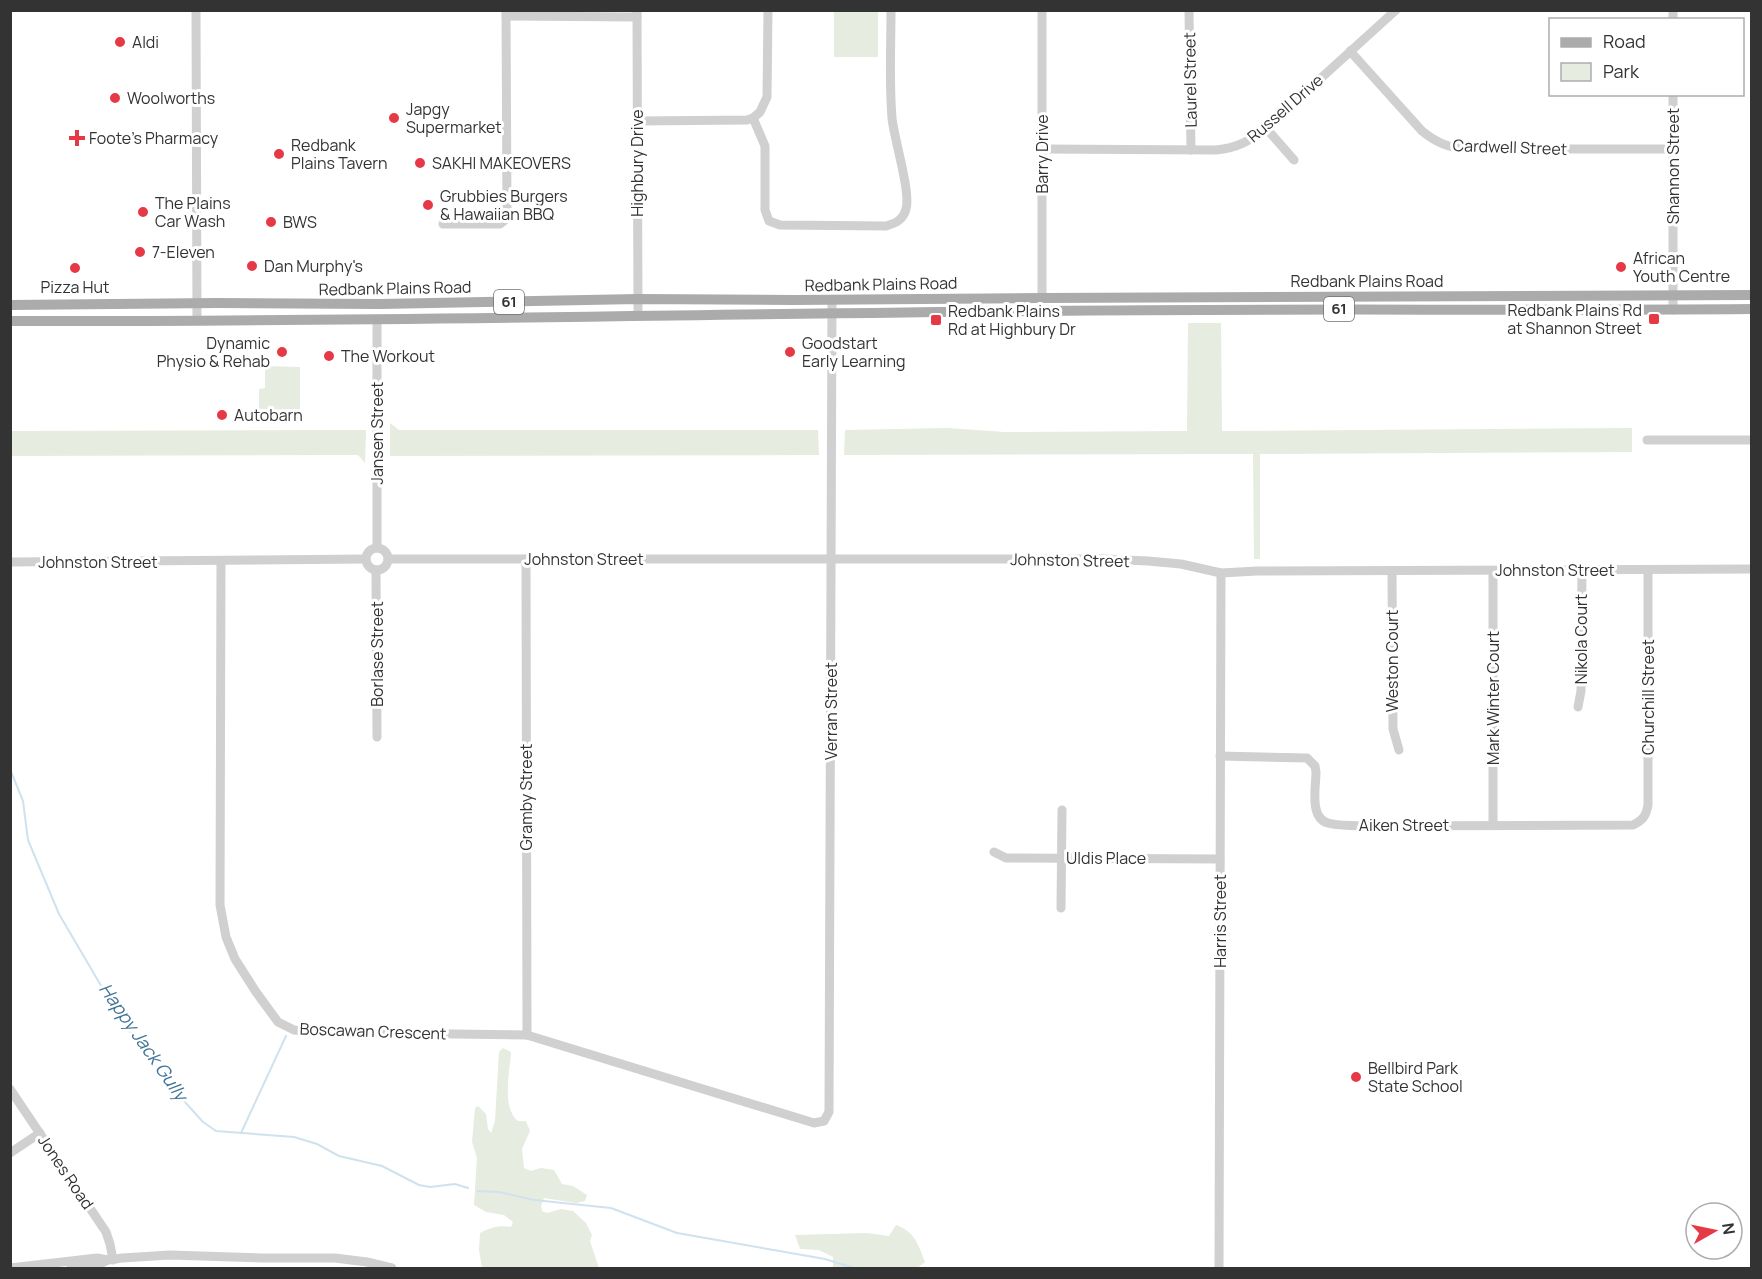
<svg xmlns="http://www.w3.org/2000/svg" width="1762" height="1279" font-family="Manrope,sans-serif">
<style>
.green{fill:#e6ecdf}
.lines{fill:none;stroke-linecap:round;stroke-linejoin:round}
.stream{stroke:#cfe2ee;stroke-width:2}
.minor{stroke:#d0d0d0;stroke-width:9}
.major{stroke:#ababab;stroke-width:10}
.poi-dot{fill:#e63946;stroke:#fff;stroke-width:2}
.labels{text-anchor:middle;stroke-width:6;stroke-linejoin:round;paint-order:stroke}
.shield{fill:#fff;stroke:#707070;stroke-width:1.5}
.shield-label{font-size:15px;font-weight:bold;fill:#333}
.poi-label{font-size:16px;fill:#333;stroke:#fff;text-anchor:start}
.street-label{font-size:16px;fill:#333;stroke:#fff}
.water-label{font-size:18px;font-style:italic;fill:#3f7597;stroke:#fff}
</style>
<rect width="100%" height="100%" fill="#fff"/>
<g class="green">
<rect x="834" y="11" width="44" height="46"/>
<path d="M 1188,323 L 1221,323 L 1222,431 L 1632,428 L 1632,452 L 1260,454 L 1260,559 L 1254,559 L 1253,454 L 844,455 L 845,430 L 948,428 L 1004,432 L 1187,431 Z"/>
<path d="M 265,366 L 300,367 L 300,410 L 259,409 L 259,389 L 265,388 Z"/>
<path d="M 390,423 L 399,430 L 818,430 L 819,455 L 390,456 Z"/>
<path d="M 366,430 L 365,463 L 358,455 L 11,456 L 11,431 Z"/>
<path d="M 503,1048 L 511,1052 C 510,1072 501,1107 518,1121 L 526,1121 L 530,1131 L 522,1149 L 524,1168 L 531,1171 L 541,1168 L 554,1170 L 562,1184 L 573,1186 L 587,1195 L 585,1201 L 576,1203 L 544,1198 L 541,1206 L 542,1211 L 547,1213 L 561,1209 L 573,1211 L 586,1223 L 592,1235 L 590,1241 L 599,1268 L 482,1268 L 479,1250 L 480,1233 C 491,1227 499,1225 511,1227 L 513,1222 L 504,1215 L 486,1212 L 474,1205 L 477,1158 L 472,1142 L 475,1108 L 478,1106 L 486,1114 L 488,1129 L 491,1133 L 495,1121 L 499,1052 Z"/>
<path d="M 896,1225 C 915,1232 918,1244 925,1262 L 917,1268 L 833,1268 L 833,1257 L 819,1250 L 800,1249 L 795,1235 L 867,1233 L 889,1236 Z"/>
</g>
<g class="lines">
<g class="stream">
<path d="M 10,769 L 23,801 L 28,840 L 59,914 L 120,1018 L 167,1082 L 203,1122 L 216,1131 L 294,1137 L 317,1144 L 339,1156 L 382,1166 L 419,1185 L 430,1187 L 455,1184 L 468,1188"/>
<path d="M 241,1133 L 286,1036"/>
<path d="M 478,1191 L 499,1192 L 534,1200 L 611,1208 L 677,1233 L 825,1259 L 854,1268"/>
</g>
<g class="minor">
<path d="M 196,10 L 197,320"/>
<path d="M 637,10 L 638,315"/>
<path d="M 1042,10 L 1042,298"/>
<path d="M 1189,10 L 1191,150"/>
<path d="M 1673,10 L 1673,20"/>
<path d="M 506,16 L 637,17"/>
<path d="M 1350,51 L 1422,131 C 1437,143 1449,148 1468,149 L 1674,149"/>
<path d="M 753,118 L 765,146 L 765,210 L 769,221 L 780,225 L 886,226 C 896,223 903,220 906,209 C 911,192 894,139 892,118 C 889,82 891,46 891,10"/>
<path d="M 637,121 L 747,120 L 753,118 L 760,112 L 767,97 L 768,10"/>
<path d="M 1266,128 L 1294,160"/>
<path d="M 1042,149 L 1216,150 C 1237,148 1250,141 1266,128 L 1396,10"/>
<path d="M 443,224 L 500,224 L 504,221 L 507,215 L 506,10"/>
<path d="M 1673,310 L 1673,94"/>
<path d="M 1647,440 L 1752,440"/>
<path d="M 377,548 L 377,319"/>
<circle cx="377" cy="559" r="11"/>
<path d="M 388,559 L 1104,559 L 1148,561 L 1181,564 L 1221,573 L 1257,571 L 1752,569"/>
<path d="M 526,559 L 527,1035"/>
<path d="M 221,561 L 220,905 L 226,937 L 235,959 L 256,992 L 278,1022 L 294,1030 L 310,1032 L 527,1035 L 814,1123 L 824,1121 L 829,1112 L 832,300"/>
<path d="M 10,562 L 366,559"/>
<path d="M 376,570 L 377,737"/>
<path d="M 1392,571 L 1393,729 L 1399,750"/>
<path d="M 1493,571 L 1493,825"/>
<path d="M 1578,707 L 1581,691 L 1582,570"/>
<path d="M 1220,756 L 1307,758 L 1315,766 L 1316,772 C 1316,786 1309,818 1328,823 C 1338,826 1351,825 1361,826 L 1633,825 C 1643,820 1646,816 1648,805 L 1648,570"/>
<path d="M 994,852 L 1006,858 L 1220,859"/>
<path d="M 1061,908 L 1062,810"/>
<path d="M 10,1089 L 106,1232 L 110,1244 L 113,1260"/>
<path d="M 10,1153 L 40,1133"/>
<path d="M 10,1268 L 97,1258 L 108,1260"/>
<path d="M 71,1268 L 98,1265 L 108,1260 L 122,1258 L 170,1255 L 261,1258 L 335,1258 L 367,1262 L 392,1268"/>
<path d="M 1219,1268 L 1221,573"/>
</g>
<g class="major">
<path d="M 10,305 L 217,303 L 380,304 L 638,299 L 794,300 L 1042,298 L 1752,295"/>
<path d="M 10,321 C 355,322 699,314 1043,311 C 1279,308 1515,311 1752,309"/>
</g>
</g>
<g class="poi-dot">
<circle cx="120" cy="42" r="6"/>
<circle cx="115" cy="98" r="6"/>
<circle cx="394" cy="118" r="6"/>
<path d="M74 129h6v6h6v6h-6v6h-6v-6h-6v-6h6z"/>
<circle cx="279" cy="154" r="6"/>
<circle cx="420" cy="163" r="6"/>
<circle cx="428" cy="205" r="6"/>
<circle cx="143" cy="212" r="6"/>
<circle cx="271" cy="222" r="6"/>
<circle cx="140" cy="252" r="6"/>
<circle cx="252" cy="266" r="6"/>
<circle cx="1621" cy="267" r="6"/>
<circle cx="75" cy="268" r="6"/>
<rect x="1648" y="313" width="12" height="12" rx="3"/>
<rect x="930" y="314" width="12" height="12" rx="3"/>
<circle cx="282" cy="352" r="6"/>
<circle cx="790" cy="352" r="6"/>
<circle cx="329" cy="356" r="6"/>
<circle cx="222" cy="415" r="6"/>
<circle cx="1356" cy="1077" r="6"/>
</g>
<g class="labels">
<g class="shield">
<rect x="494" y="290" width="30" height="24" rx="4.5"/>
<rect x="1324" y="297" width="30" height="24" rx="4.5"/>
</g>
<g class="shield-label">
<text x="509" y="307">61</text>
<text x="1339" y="314">61</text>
</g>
<g class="poi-label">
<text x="132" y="48">Aldi</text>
<text x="127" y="104">Woolworths</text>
<text x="406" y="115">Japgy<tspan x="406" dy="18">Supermarket</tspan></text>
<text x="89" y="144">Foote's Pharmacy</text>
<text x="291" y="151">Redbank<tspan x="291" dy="18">Plains Tavern</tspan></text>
<text x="432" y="169">SAKHI MAKEOVERS</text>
<text x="440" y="202">Grubbies Burgers<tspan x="440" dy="18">&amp; Hawaiian BBQ</tspan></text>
<text x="155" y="209">The Plains<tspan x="155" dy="18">Car Wash</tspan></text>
<text x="283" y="228">BWS</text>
<text x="152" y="258">7-Eleven</text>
<text x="1633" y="264">African<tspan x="1633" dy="18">Youth Centre</tspan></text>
<text x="264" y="272">Dan Murphy's</text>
<text x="75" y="293" text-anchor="middle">Pizza Hut</text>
<text x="1642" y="316" text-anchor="end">Redbank Plains Rd<tspan x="1642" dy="18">at Shannon Street</tspan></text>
<text x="948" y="317">Redbank Plains<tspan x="948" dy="18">Rd at Highbury Dr</tspan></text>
<text x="270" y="349" text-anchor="end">Dynamic<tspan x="270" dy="18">Physio &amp; Rehab</tspan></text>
<text x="802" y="349">Goodstart<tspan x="802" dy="18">Early Learning</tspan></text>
<text x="341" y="362">The Workout</text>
<text x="234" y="421">Autobarn</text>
<text x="1368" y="1074">Bellbird Park<tspan x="1368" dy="18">State School</tspan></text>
</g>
<g class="street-label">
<text transform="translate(1190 80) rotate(-91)" y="6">Laurel Street</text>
<text transform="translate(1285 108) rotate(-41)" y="6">Russell Drive</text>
<text transform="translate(1510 147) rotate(2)" y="6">Cardwell Street</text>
<text transform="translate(1042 154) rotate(-90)" y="6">Barry Drive</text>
<text transform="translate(637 163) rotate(-90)" y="6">Highbury Drive</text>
<text transform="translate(1673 166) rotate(-90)" y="6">Shannon Street</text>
<text x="1367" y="287">Redbank Plains Road</text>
<text transform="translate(881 284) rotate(-1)" y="6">Redbank Plains Road</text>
<text transform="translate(395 288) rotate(-1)" y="6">Redbank Plains Road</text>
<text transform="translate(377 433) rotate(-90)" y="6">Jansen Street</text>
<text x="584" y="565">Johnston Street</text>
<text transform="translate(1070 560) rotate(1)" y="6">Johnston Street</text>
<text x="98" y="568">Johnston Street</text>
<text x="1555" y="576">Johnston Street</text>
<text transform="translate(1581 639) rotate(-90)" y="6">Nikola Court</text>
<text transform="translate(377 654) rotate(-90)" y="6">Borlase Street</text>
<text transform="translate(1392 661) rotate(-90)" y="6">Weston Court</text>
<text transform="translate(1648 697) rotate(-90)" y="6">Churchill Street</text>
<text transform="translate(1493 698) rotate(-90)" y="6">Mark Winter Court</text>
<text transform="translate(831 711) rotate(-90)" y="6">Verran Street</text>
<text transform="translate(526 797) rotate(-90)" y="6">Gramby Street</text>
<text x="1404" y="831">Aiken Street</text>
<text x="1106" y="864">Uldis Place</text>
<text transform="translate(1220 921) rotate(-90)" y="6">Harris Street</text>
<text transform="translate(373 1031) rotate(2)" y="6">Boscawan Crescent</text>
<text transform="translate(66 1172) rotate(56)" y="6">Jones Road</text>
</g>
<g class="water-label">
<text transform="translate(143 1042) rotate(55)" y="6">Happy Jack Gully</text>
</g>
</g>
<rect width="1762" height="1279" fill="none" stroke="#333333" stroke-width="24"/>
<rect x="1549" y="18" width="195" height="78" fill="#ffffff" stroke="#adadad" stroke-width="1.5"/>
<rect x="1561" y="38" width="30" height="9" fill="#ababab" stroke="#adadad" stroke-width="1.5"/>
<text x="1603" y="48" font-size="18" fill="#333333">Road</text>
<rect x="1561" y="63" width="30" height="18" fill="#e6ecdf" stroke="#adadad" stroke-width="1.5"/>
<text x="1603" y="78" font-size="18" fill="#333333">Park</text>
<g transform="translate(1714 1231) rotate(81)"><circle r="28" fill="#ffffff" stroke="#adadad" stroke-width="1.5"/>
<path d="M0-4.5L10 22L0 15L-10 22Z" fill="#e63946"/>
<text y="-9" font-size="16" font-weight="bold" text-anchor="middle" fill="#333333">N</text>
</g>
</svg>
